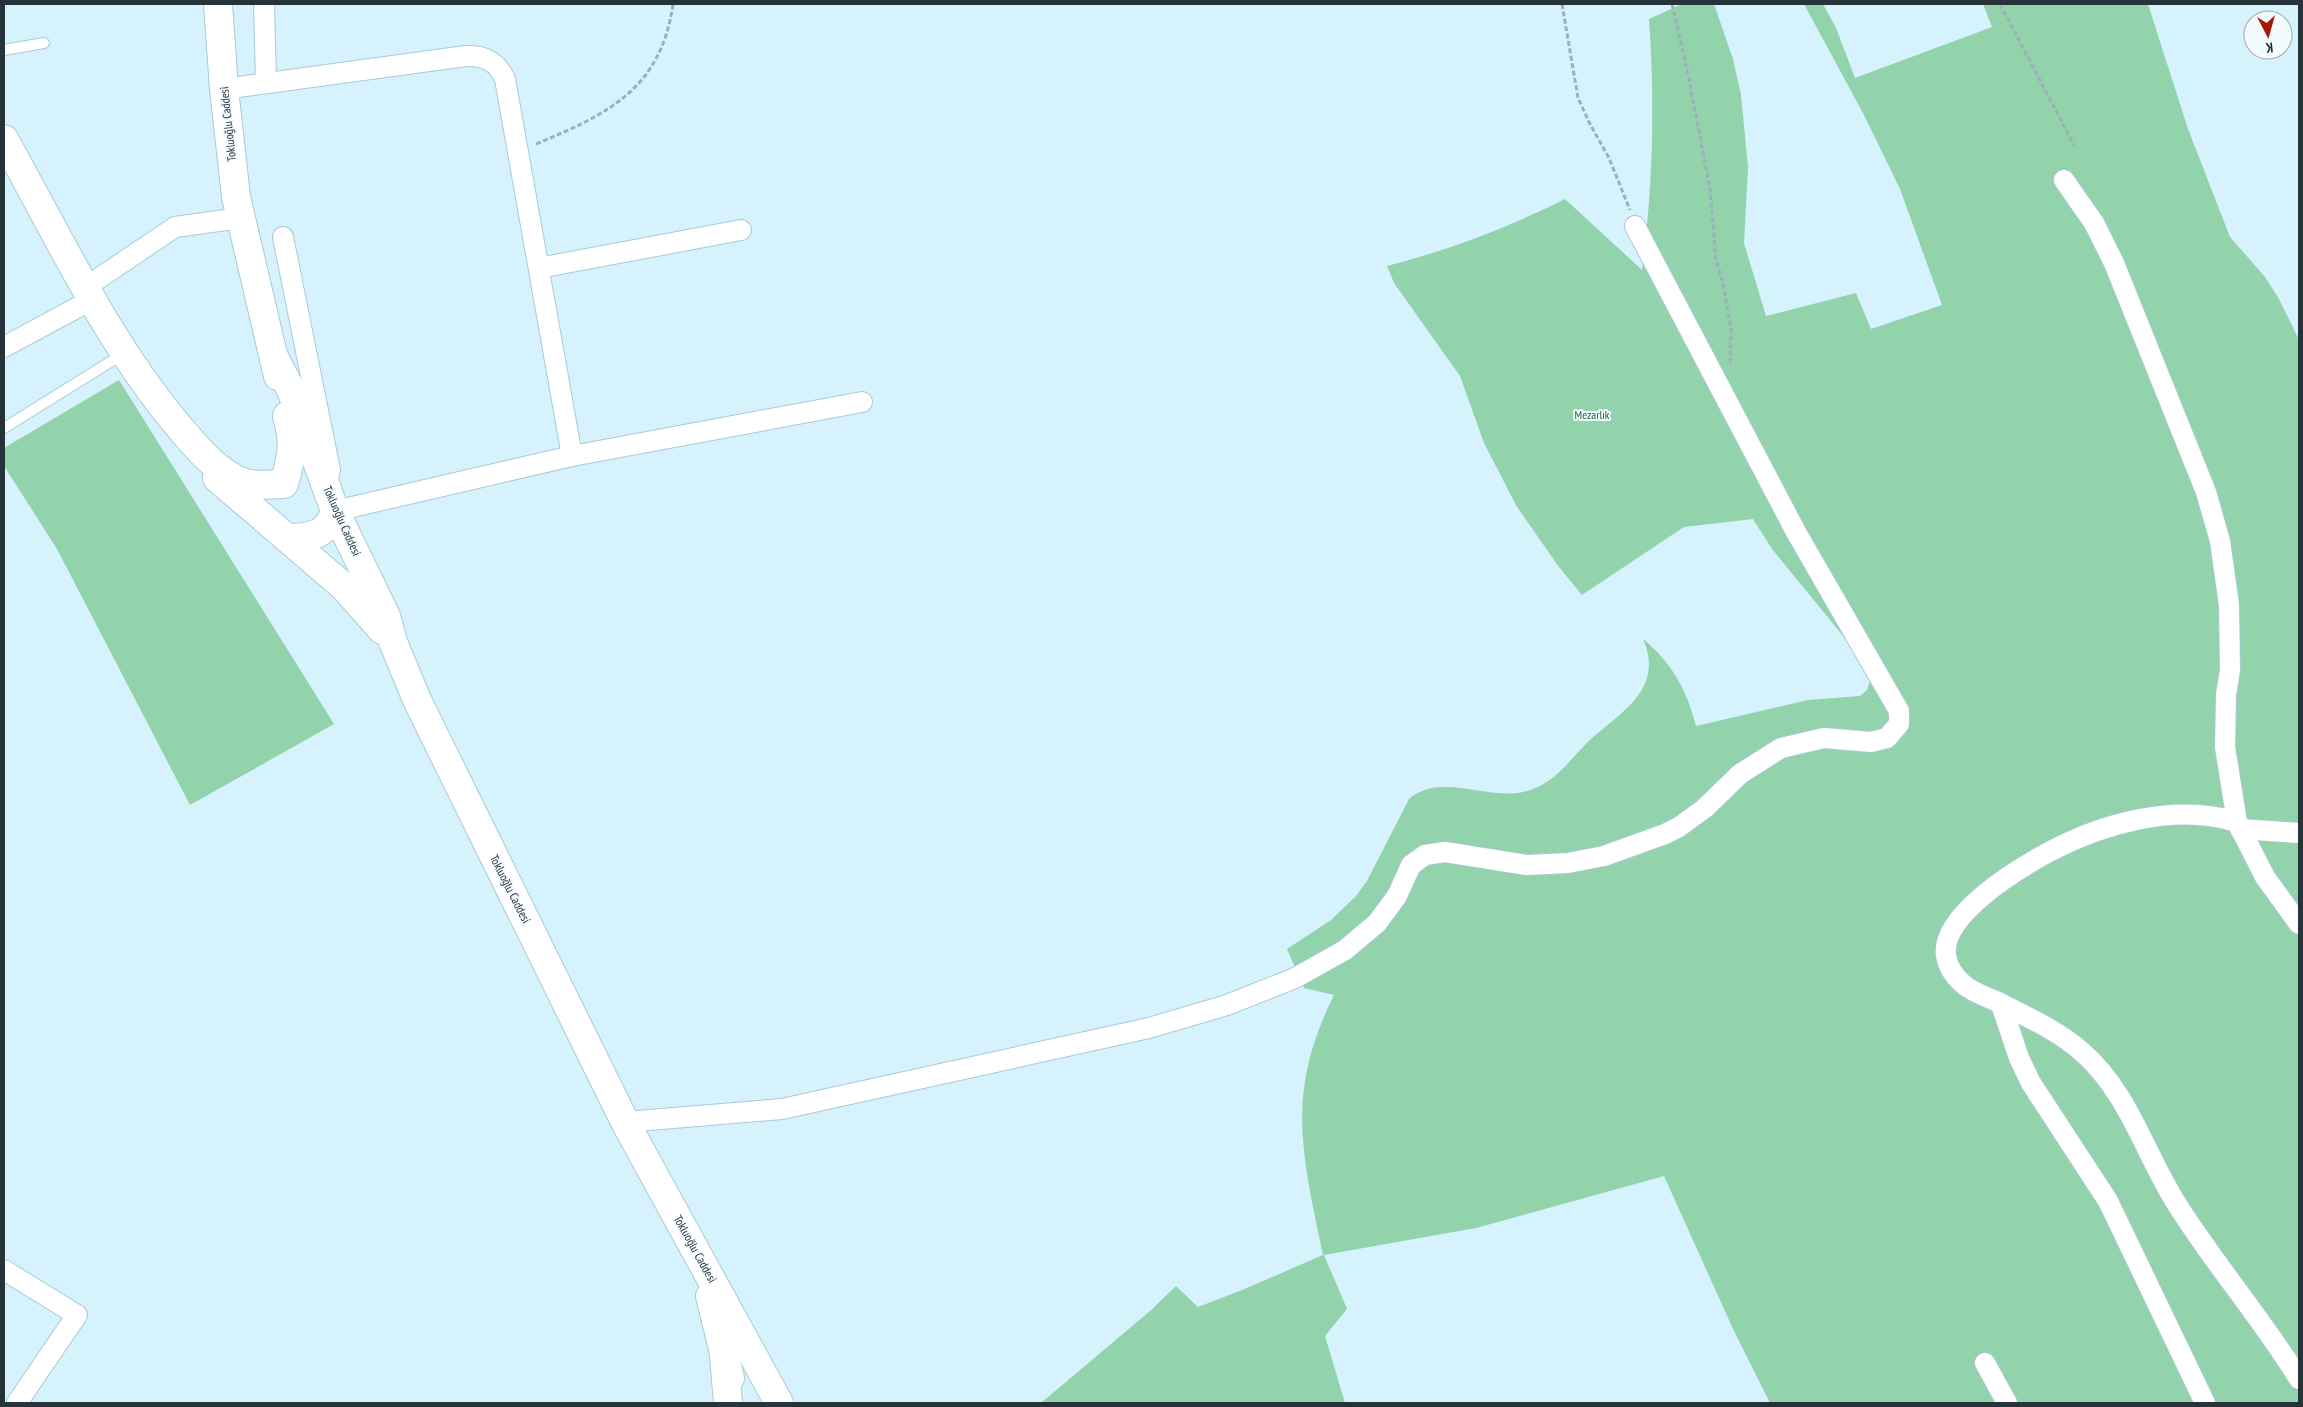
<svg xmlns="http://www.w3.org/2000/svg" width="2303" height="1407" font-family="'PT Sans Narrow',sans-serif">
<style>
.green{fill:#92d3ac}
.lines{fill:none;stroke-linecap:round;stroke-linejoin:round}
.lane-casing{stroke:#a8cad7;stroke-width:12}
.street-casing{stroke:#a8cad7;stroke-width:22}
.secondary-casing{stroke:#a8cad7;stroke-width:30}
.highway-casing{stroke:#a8cad7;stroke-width:30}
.path{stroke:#9ab1bb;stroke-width:3;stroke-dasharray:5 2.5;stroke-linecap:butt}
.lane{stroke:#fff;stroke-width:10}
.street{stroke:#fff;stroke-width:20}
.secondary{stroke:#fff;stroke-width:28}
.highway{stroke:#fff;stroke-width:28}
.labels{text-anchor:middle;stroke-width:4;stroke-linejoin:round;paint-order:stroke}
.street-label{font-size:12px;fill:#263339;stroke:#f4fbfe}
.park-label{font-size:12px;fill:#1a6541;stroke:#f4fbfe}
</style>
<rect width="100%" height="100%" fill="#d6f2fd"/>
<g class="green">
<path d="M 1682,4 L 1714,4 L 1733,59 L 1741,95 L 1748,167 L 1744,243 L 1766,316 L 1856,293 L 1871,329 L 1942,305 L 1900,189 L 1864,115 L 1804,4 L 1823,4 L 1836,28 L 1855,78 L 1992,27 L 1983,4 L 2148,4 L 2188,129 L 2230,237 L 2265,277 L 2279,299 L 2299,340 L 2299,1403 L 1770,1403 L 1733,1329 L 1664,1176 L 1476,1228 L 1324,1255 L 1347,1309 L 1325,1336 L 1345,1403 L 1041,1403 L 1150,1311 L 1176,1286 L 1198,1307 L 1242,1290 L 1323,1255 C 1302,1152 1285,1094 1334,995 L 1304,988 L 1287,949 L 1331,920 L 1356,896 L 1367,881 L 1409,799 C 1440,772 1486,800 1523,792 C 1555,785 1568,761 1590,740 C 1621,712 1665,689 1643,639 C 1672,663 1687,690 1696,726 L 1808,700 L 1860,696 L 1867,690 L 1870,681 L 1857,653 L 1772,549 L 1753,519 L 1684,527 L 1582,595 L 1559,567 L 1517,507 L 1484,443 L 1460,376 L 1394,283 L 1387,266 C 1449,250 1507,228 1565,199 L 1642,270 C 1653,186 1655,104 1649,19 Z"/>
<path d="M 119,380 L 334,724 L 190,805 L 57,549 L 4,466 L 4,448 Z"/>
</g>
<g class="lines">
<defs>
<g id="lane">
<path d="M 4,50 L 44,43"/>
<path d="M 4,428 L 123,354"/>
</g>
<g id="street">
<path d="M 264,4 L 266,83"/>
<path d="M 224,89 L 466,56 C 485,55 497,62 505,79 L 572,456"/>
<path d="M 2064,180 L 2094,223 L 2114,263 L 2206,492 L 2220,541 L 2229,605 L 2230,670 L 2226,695 L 2225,747 L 2237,822 L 2265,877 L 2299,924"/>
<path d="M 283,237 L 330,470 L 329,475"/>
<path d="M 539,268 L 741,230"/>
<path d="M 86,287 L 175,227 L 240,218"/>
<path d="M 4,347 L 93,299"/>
<path d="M 335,511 L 572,456 L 862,402"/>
<path d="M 2237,822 C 2175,803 2103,823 2047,853 C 2016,870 1940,916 1946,956 C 1948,967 1954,976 1962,983 C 1971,992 1987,997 1998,1002 C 2027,1017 2057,1030 2081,1051 C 2129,1092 2145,1155 2178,1206 C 2216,1266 2262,1319 2299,1379"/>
<path d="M 2240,829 L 2299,833"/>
<path d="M 2001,1004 L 2019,1058 L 2031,1083 L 2108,1201 L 2205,1403"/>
<path d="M 625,1122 L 782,1109 L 1149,1028 L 1227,1005 L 1295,978 L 1345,950 L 1377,923 L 1397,896 L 1411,865 L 1425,855 L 1445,852 L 1527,865 L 1568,863 L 1604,856 L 1665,834 L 1679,827 L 1705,808 L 1740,774 L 1781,748 L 1824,738 L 1871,742 L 1887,738 L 1899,724 L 1899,711 L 1796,532 L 1635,226"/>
<path d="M 4,1270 L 77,1315 L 17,1403"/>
<path d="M 1985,1363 L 2007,1403"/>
</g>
<g id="secondary">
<path d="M 218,4 L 224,89 L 236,197 L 278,376"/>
<path d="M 4,139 C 59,237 107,342 180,428 C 197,448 217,472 242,482 C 255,487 270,484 284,484 C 292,456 295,443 287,416"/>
<path d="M 275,359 L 291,390 L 335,511 L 386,616 L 393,642 L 417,700 L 625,1122 L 779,1403"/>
<path d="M 217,478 L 343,586 L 382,630"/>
<path d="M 289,538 C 311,538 328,534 335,511"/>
<path d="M 710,1296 L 730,1378"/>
</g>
<path id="highway" d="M 724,1356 L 728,1403"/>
</defs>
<use href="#lane" class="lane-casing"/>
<use href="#street" class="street-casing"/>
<use href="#secondary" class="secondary-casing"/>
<use href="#highway" class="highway-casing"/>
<g class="path">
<path d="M 1562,4 L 1578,98 L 1590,124 L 1609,158 L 1630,210"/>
<path d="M 1672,4 L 1688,74 L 1710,189 L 1716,260 L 1723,283 L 1731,330 L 1730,364"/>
<path d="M 2000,4 L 2074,145"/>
<path d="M 536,144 C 608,114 661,89 673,4"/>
</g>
<use href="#lane" class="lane"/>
<use href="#street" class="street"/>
<use href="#secondary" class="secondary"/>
<use href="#highway" class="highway"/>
</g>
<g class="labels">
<g class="street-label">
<text transform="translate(228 124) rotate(-96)" y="4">Tokluoğlu Caddesi</text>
<text transform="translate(342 521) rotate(66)" y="4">Tokluoğlu Caddesi</text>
<text transform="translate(510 889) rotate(63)" y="4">Tokluoğlu Caddesi</text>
<text transform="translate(695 1249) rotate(61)" y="4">Tokluoğlu Caddesi</text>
</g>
<g class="park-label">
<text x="1592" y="419">Mezarlık</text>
</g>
</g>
<rect width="2303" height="1407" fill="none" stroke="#263339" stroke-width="10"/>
<g transform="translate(2268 35) rotate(174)"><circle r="24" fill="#f4fbfe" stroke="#a2abaf"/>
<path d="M0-4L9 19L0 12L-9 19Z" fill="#a81605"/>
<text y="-8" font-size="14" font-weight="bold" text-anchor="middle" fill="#263339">K</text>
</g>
</svg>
